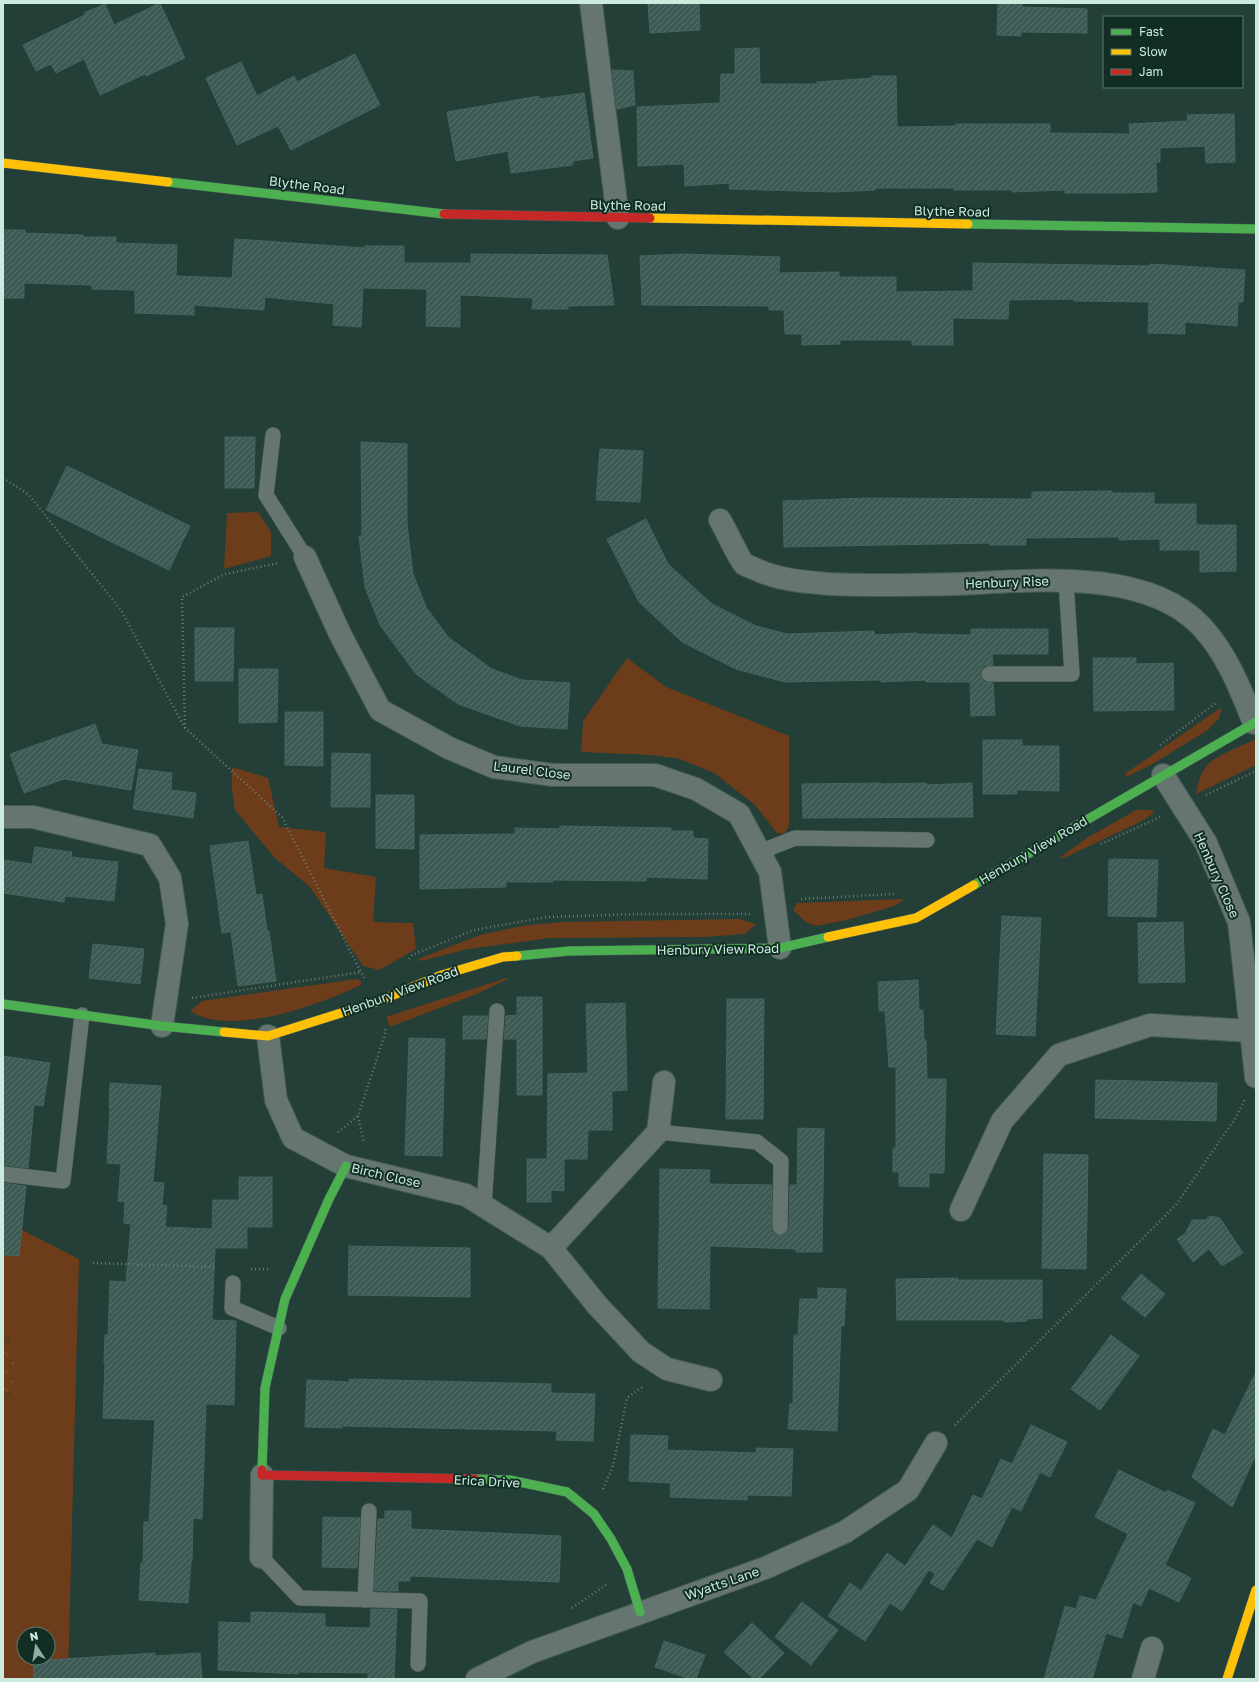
<svg xmlns="http://www.w3.org/2000/svg" width="1259" height="1682" font-family="'Golos Text',sans-serif">
<style>
.green{fill:#6d3c1a;fill-rule:evenodd}
.park{fill:url(#park-crowns)}
.building{fill:url(#building-hatch);stroke:#47635e}
.lines{fill:none;stroke-linecap:round;stroke-linejoin:round}
.lane-casing{stroke:#445c54;stroke-width:16}
.street-casing{stroke:#445c54;stroke-width:24}
.fast-casing{stroke:#445c54;stroke-width:10}
.slow-casing{stroke:#445c54;stroke-width:10}
.jam-casing{stroke:#445c54;stroke-width:10}
.path{stroke:#6c7a75;stroke-width:2.5;stroke-dasharray:1 3;stroke-linecap:butt}
.lane{stroke:#66756f;stroke-width:15}
.street{stroke:#66756f;stroke-width:22}
.fast{stroke:#4caf50;stroke-width:9}
.slow{stroke:#ffc107;stroke-width:9}
.jam{stroke:#c62828;stroke-width:9}
.labels{text-anchor:middle;stroke-width:4;stroke-linejoin:round;paint-order:stroke}
.street-label{font-size:13px;fill:#caebde;stroke:#122e24}
</style>
<defs>
<pattern id="park-crowns" width="20" height="18" patternUnits="userSpaceOnUse"><rect width="20" height="18" fill="#6d3c1a"/><path d="M2 6a3 3 0 1 1 6 0M12 15a3 3 0 1 1 6 0" fill="none" stroke="#80583b"/></pattern>
<pattern id="building-hatch" width="6" height="6" patternUnits="userSpaceOnUse"><rect width="6" height="6" fill="#3d5a55"/><path d="M-1 1l2-2M0 6l6-6M5 7l2-2" fill="none" stroke="#58726d"/></pattern>
</defs>
<rect width="100%" height="100%" fill="#233f37"/>
<g class="green">
<path d="M 258,512 L 271,532 L 271,556 L 224,569 L 227,513 Z"/>
<path d="M 627,658 L 666,687 L 789,736 L 789,825 L 785,834 L 777,833 L 755,805 L 714,773 L 680,759 L 651,755 L 581,752 L 583,721 Z"/>
<path d="M 1222,707 L 1219,718 L 1208,730 L 1151,765 L 1126,777 L 1126,773 Z"/>
<path d="M 1256,739 L 1256,765 L 1196,794 C 1198,785 1199,776 1205,768 C 1212,756 1243,746 1256,739 Z"/>
<path d="M 232,767 L 268,778 L 279,827 L 326,832 L 324,868 L 376,877 L 373,922 L 413,923 L 416,949 L 379,970 L 363,966 L 310,887 L 274,857 L 235,810 L 232,790 Z"/>
<path d="M 1136,810 L 1152,810 L 1154,813 L 1138,823 L 1066,857 L 1059,858 L 1087,838 Z"/>
<path d="M 905,899 L 897,905 L 847,920 L 816,926 L 806,922 L 793,910 L 797,903 Z"/>
<path d="M 739,919 L 756,924 L 745,934 L 704,937 L 550,938 L 468,949 L 421,961 L 418,959 L 480,935 L 522,926 L 562,922 Z"/>
<path d="M 509,977 L 504,981 L 474,995 L 390,1027 L 386,1017 Z"/>
<path d="M 357,979 L 362,982 L 361,985 C 321,1004 231,1038 190,1011 L 202,1001 Z"/>
<path d="M 3,1224 L 12,1225 L 79,1259 L 68,1679 L 3,1679 L 3,1401 L 10,1392 L 10,1342 L 3,1330 ZM 24,1634 L 48,1634 L 48,1658 L 24,1658 Z"/>
</g>
<path class="park" d="M 3,1330 C 17,1356 22,1376 3,1401 Z"/>
<g class="building">
<path d="M 160,3 L 185,58 L 146,76 L 145,74 L 100,95 L 84,59 L 56,73 L 51,64 L 36,71 L 23,45 L 85,15 L 84,13 L 105,4 L 114,25 Z"/>
<path d="M 648,3 L 699,3 L 700,30 L 650,33 Z"/>
<path d="M 998,3 L 1022,3 L 1022,7 L 1087,9 L 1087,33 L 1021,32 L 1021,36 L 997,35 Z"/>
<path d="M 759,48 L 760,84 L 817,84 L 817,82 L 872,78 L 872,76 L 896,76 L 897,127 L 956,126 L 956,124 L 1050,124 L 1050,133 L 1130,134 L 1129,124 L 1188,121 L 1187,115 L 1234,114 L 1235,162 L 1206,163 L 1205,146 L 1160,148 L 1160,162 L 1156,162 L 1157,192 L 1124,193 L 1065,193 L 1065,190 L 1012,192 L 1012,190 L 954,190 L 954,188 L 875,188 L 875,190 L 834,192 L 729,189 L 730,183 L 685,186 L 684,164 L 638,166 L 637,107 L 720,103 L 721,74 L 735,74 L 735,49 Z"/>
<path d="M 355,54 L 380,105 L 291,150 L 278,126 L 237,145 L 206,78 L 241,62 L 257,96 L 294,76 L 297,82 Z"/>
<path d="M 612,70 L 633,71 L 635,105 L 617,109 Z"/>
<path d="M 584,93 L 593,158 L 573,161 L 573,165 L 511,173 L 508,151 L 456,161 L 447,112 L 539,96 L 539,99 Z"/>
<path d="M 3,230 L 25,230 L 25,233 L 83,235 L 83,237 L 116,237 L 116,243 L 177,245 L 176,276 L 232,278 L 235,239 L 365,248 L 365,246 L 404,246 L 404,263 L 471,263 L 471,254 L 607,255 L 614,305 L 568,306 L 568,309 L 532,309 L 533,298 L 460,295 L 460,327 L 426,326 L 427,289 L 363,288 L 361,327 L 333,325 L 334,304 L 265,297 L 264,310 L 194,305 L 194,315 L 135,313 L 135,290 L 92,289 L 92,285 L 24,283 L 24,298 L 3,298 Z"/>
<path d="M 682,254 L 780,257 L 779,273 L 839,272 L 839,277 L 896,277 L 896,292 L 973,291 L 973,263 L 1150,266 L 1150,264 L 1245,270 L 1243,302 L 1238,302 L 1237,326 L 1185,322 L 1185,334 L 1148,333 L 1149,302 L 1074,301 L 1074,299 L 1009,300 L 1008,319 L 953,318 L 953,345 L 912,345 L 912,340 L 840,340 L 840,344 L 802,345 L 802,334 L 785,334 L 784,310 L 769,310 L 769,306 L 642,305 L 640,256 Z"/>
<path d="M 225,437 L 255,437 L 254,488 L 225,488 Z"/>
<path d="M 361,442 L 407,444 L 407,524 L 413,574 L 426,607 L 448,637 L 492,669 L 522,680 L 570,683 L 567,729 L 520,726 L 458,704 L 416,674 L 380,625 L 365,587 L 359,536 L 362,536 Z"/>
<path d="M 600,449 L 643,451 L 640,502 L 596,500 Z"/>
<path d="M 67,466 L 190,526 L 169,570 L 46,510 Z"/>
<path d="M 1112,491 L 1112,493 L 1154,493 L 1154,504 L 1196,504 L 1196,525 L 1236,525 L 1236,571 L 1200,572 L 1200,550 L 1160,550 L 1160,539 L 1119,540 L 1119,537 L 1026,538 L 1026,545 L 990,545 L 990,543 L 784,547 L 783,501 L 867,498 L 1032,499 L 1032,492 Z"/>
<path d="M 646,519 L 668,564 L 712,604 L 756,626 L 787,634 L 874,631 L 874,635 L 917,633 L 917,634 L 971,635 L 971,629 L 1048,629 L 1048,654 L 992,654 L 993,665 L 984,666 L 981,670 L 980,674 L 984,682 L 993,683 L 995,715 L 971,716 L 970,682 L 926,682 L 926,680 L 881,682 L 881,680 L 785,682 L 736,669 L 682,642 L 639,602 L 607,539 Z"/>
<path d="M 195,628 L 234,628 L 233,681 L 195,681 Z"/>
<path d="M 1093,658 L 1136,658 L 1136,664 L 1173,663 L 1174,710 L 1094,711 Z"/>
<path d="M 239,669 L 278,669 L 277,722 L 239,723 Z"/>
<path d="M 285,712 L 323,712 L 323,766 L 285,765 Z"/>
<path d="M 95,724 L 102,744 L 138,750 L 131,790 L 64,779 L 24,793 L 10,754 Z"/>
<path d="M 983,740 L 1022,740 L 1022,746 L 1059,746 L 1059,791 L 1016,790 L 1017,794 L 983,794 Z"/>
<path d="M 332,753 L 370,754 L 370,807 L 331,807 Z"/>
<path d="M 139,769 L 172,773 L 171,790 L 196,793 L 193,818 L 133,809 Z"/>
<path d="M 881,783 L 881,784 L 926,783 L 926,785 L 972,783 L 973,817 L 803,818 L 802,784 Z"/>
<path d="M 376,795 L 414,795 L 414,849 L 376,848 Z"/>
<path d="M 560,826 L 671,828 L 671,831 L 693,831 L 693,838 L 708,839 L 707,879 L 646,877 L 646,881 L 553,880 L 553,882 L 506,882 L 506,887 L 420,889 L 420,835 L 515,834 L 515,828 L 560,829 Z"/>
<path d="M 248,841 L 256,895 L 262,894 L 267,931 L 269,931 L 276,981 L 238,986 L 231,932 L 222,933 L 210,846 Z"/>
<path d="M 35,847 L 72,852 L 71,857 L 118,862 L 114,901 L 65,896 L 64,902 L 3,893 L 3,860 L 32,864 Z"/>
<path d="M 1109,859 L 1158,860 L 1156,917 L 1108,916 Z"/>
<path d="M 1002,916 L 1041,918 L 1035,1036 L 996,1034 Z"/>
<path d="M 1183,922 L 1185,982 L 1139,983 L 1138,923 Z"/>
<path d="M 93,944 L 144,949 L 140,984 L 89,978 Z"/>
<path d="M 918,980 L 919,1010 L 923,1010 L 924,1040 L 926,1040 L 927,1079 L 946,1079 L 944,1173 L 929,1173 L 929,1187 L 899,1186 L 899,1172 L 893,1172 L 893,1148 L 896,1148 L 896,1067 L 889,1067 L 885,1011 L 879,1011 L 878,982 Z"/>
<path d="M 517,997 L 542,997 L 542,1095 L 517,1095 L 517,1039 L 504,1039 L 506,1016 L 517,1015 Z"/>
<path d="M 727,999 L 764,999 L 763,1119 L 726,1119 Z"/>
<path d="M 625,1003 L 627,1090 L 612,1091 L 612,1130 L 588,1130 L 587,1159 L 564,1159 L 564,1191 L 551,1190 L 551,1202 L 527,1202 L 527,1159 L 547,1159 L 548,1074 L 588,1073 L 586,1004 Z"/>
<path d="M 463,1016 L 488,1016 L 486,1039 L 463,1039 Z"/>
<path d="M 409,1038 L 445,1039 L 442,1156 L 405,1155 Z"/>
<path d="M 3,1056 L 50,1063 L 43,1106 L 34,1105 L 28,1168 L 3,1165 Z"/>
<path d="M 1096,1080 L 1217,1083 L 1216,1121 L 1095,1118 Z"/>
<path d="M 110,1083 L 161,1086 L 153,1182 L 164,1183 L 162,1205 L 167,1206 L 165,1227 L 212,1229 L 213,1200 L 239,1200 L 239,1177 L 272,1177 L 272,1227 L 247,1227 L 247,1248 L 215,1248 L 212,1320 L 236,1321 L 234,1405 L 206,1404 L 202,1519 L 193,1518 L 192,1561 L 191,1561 L 188,1603 L 139,1600 L 141,1563 L 143,1563 L 144,1522 L 149,1522 L 155,1420 L 103,1418 L 105,1363 L 104,1363 L 105,1335 L 108,1335 L 110,1281 L 126,1282 L 131,1224 L 124,1223 L 125,1202 L 118,1201 L 121,1164 L 107,1163 L 110,1108 L 109,1108 Z"/>
<path d="M 798,1128 L 824,1129 L 822,1252 L 796,1252 L 796,1249 L 710,1246 L 709,1309 L 658,1308 L 660,1169 L 710,1170 L 709,1184 L 772,1185 L 771,1227 L 772,1232 L 776,1235 L 784,1235 L 787,1232 L 789,1227 L 790,1185 L 797,1185 Z"/>
<path d="M 1044,1154 L 1088,1155 L 1086,1269 L 1042,1268 Z"/>
<path d="M 3,1183 L 26,1186 L 19,1256 L 3,1255 Z"/>
<path d="M 1210,1216 L 1220,1218 L 1243,1253 L 1222,1266 L 1209,1249 L 1193,1262 L 1177,1239 L 1185,1234 L 1192,1220 L 1205,1220 Z"/>
<path d="M 349,1246 L 470,1248 L 470,1297 L 348,1295 Z"/>
<path d="M 1141,1274 L 1165,1294 L 1145,1317 L 1121,1298 Z"/>
<path d="M 958,1278 L 958,1280 L 1042,1280 L 1042,1318 L 1027,1319 L 1027,1321 L 1004,1322 L 1004,1320 L 897,1320 L 896,1279 Z"/>
<path d="M 818,1288 L 846,1289 L 844,1326 L 841,1326 L 837,1431 L 788,1429 L 790,1404 L 793,1404 L 794,1335 L 798,1335 L 800,1299 L 818,1299 Z"/>
<path d="M 1111,1335 L 1139,1356 L 1100,1410 L 1071,1389 Z"/>
<path d="M 1256,1372 L 1256,1454 L 1232,1507 L 1192,1477 L 1213,1429 L 1225,1435 Z"/>
<path d="M 349,1379 L 551,1384 L 551,1393 L 595,1394 L 593,1441 L 556,1440 L 557,1431 L 342,1426 L 342,1428 L 305,1427 L 307,1380 L 349,1382 Z"/>
<path d="M 1031,1425 L 1067,1442 L 1050,1477 L 1040,1472 L 1021,1511 L 1012,1507 L 992,1547 L 977,1539 L 943,1590 L 930,1583 L 935,1574 L 929,1570 L 902,1611 L 890,1603 L 865,1641 L 828,1616 L 850,1583 L 861,1591 L 887,1553 L 905,1566 L 933,1525 L 952,1538 L 973,1495 L 982,1499 L 1001,1459 L 1012,1464 Z"/>
<path d="M 631,1435 L 668,1436 L 667,1450 L 756,1453 L 756,1448 L 793,1449 L 791,1496 L 747,1495 L 747,1500 L 670,1497 L 671,1483 L 629,1481 Z"/>
<path d="M 1119,1470 L 1166,1493 L 1167,1490 L 1195,1503 L 1165,1565 L 1191,1578 L 1179,1602 L 1149,1588 L 1141,1606 L 1133,1602 L 1122,1638 L 1106,1633 L 1092,1679 L 1044,1679 L 1065,1606 L 1076,1609 L 1080,1596 L 1096,1600 L 1128,1534 L 1095,1517 Z"/>
<path d="M 385,1511 L 411,1511 L 411,1529 L 561,1536 L 559,1582 L 410,1576 L 410,1581 L 398,1581 L 398,1591 L 374,1591 L 378,1519 L 385,1519 Z"/>
<path d="M 323,1517 L 360,1518 L 357,1568 L 322,1567 Z"/>
<path d="M 802,1602 L 838,1630 L 811,1665 L 775,1637 Z"/>
<path d="M 371,1609 L 397,1609 L 394,1679 L 368,1678 L 368,1673 L 298,1672 L 298,1674 L 218,1670 L 219,1622 L 251,1623 L 251,1612 L 325,1614 L 325,1627 L 370,1628 Z"/>
<path d="M 752,1623 L 784,1653 L 759,1679 L 754,1679 L 724,1652 Z"/>
<path d="M 664,1641 L 705,1655 L 696,1679 L 690,1679 L 655,1667 Z"/>
<path d="M 155,1653 L 155,1656 L 200,1653 L 202,1679 L 34,1679 L 33,1661 Z"/>
</g>
<g class="lines">
<defs>
<g id="lane">
<path d="M 273,435 L 266,495 L 305,557"/>
<path d="M 989,674 L 1072,674 L 1066,581"/>
<path d="M 760,852 L 795,838 L 927,840"/>
<path d="M 658,1132 L 757,1142 L 781,1161 L 780,1227"/>
<path d="M 3,1174 L 63,1181 L 82,1015"/>
<path d="M 484,1206 L 497,1011"/>
<path d="M 233,1283 L 232,1308 L 279,1328"/>
<path d="M 261,1557 L 300,1598 L 420,1601 L 418,1664"/>
<path d="M 365,1600 L 369,1511"/>
</g>
<g id="street">
<path d="M 591,3 L 618,218"/>
<path d="M 720,520 C 725,528 739,559 744,564 C 747,566 751,567 753,568 C 777,580 804,582 830,584 C 873,586 915,585 957,584 C 1031,581 1145,567 1201,626 C 1227,654 1240,688 1254,723"/>
<path d="M 305,557 L 340,634 L 380,710 L 449,748 L 494,767 L 553,775 L 655,775 L 696,789 L 739,814 L 770,872 L 780,948"/>
<path d="M 3,817 L 33,817 L 150,845 L 170,878 L 177,924 L 162,1026"/>
<path d="M 1251,1031 L 1256,1077"/>
<path d="M 268,1036 L 276,1100 L 293,1138 L 346,1166 L 466,1195 L 551,1248 L 597,1305 L 641,1352 L 667,1369 L 711,1380"/>
<path d="M 961,1210 L 1002,1121 L 1059,1055 L 1150,1025 L 1251,1031 L 1239,922 L 1206,843 L 1163,775"/>
<path d="M 551,1248 L 658,1132 L 664,1082"/>
<path d="M 261,1557 L 262,1475"/>
<path d="M 477,1679 L 532,1652 L 765,1568 L 845,1532 L 908,1490 L 936,1443"/>
<path d="M 1143,1679 L 1152,1648"/>
</g>
<g id="fast">
<path d="M 168,182 L 444,214"/>
<path d="M 968,224 L 1256,229"/>
<path d="M 974,885 L 1256,722"/>
<path d="M 517,956 L 569,951 L 780,948 L 828,937"/>
<path d="M 3,1004 L 162,1026 L 224,1032"/>
<path d="M 262,1470 L 265,1388 L 285,1299 L 329,1199 L 346,1166"/>
<path d="M 475,1479 L 510,1480 L 567,1492 L 594,1514 L 611,1539 L 627,1569 L 640,1612"/>
</g>
<g id="slow">
<path d="M 3,163 L 168,182"/>
<path d="M 650,218 L 968,224"/>
<path d="M 828,937 L 916,918 L 974,885"/>
<path d="M 224,1032 L 268,1036 L 376,1002 L 442,975 L 503,957 L 517,956"/>
<path d="M 1227,1679 L 1256,1590"/>
</g>
<g id="jam">
<path d="M 444,214 L 650,218"/>
<path d="M 262,1470 L 262,1475 L 475,1479"/>
</g>
</defs>
<use href="#lane" class="lane-casing"/>
<use href="#street" class="street-casing"/>
<use href="#fast" class="fast-casing"/>
<use href="#slow" class="slow-casing"/>
<use href="#jam" class="jam-casing"/>
<g class="path">
<path d="M 3,478 L 29,495 L 121,610 L 185,728 L 282,817 L 364,978"/>
<path d="M 185,728 L 182,597 L 225,574 L 279,563"/>
<path d="M 1160,745 L 1217,702"/>
<path d="M 1206,795 L 1256,771"/>
<path d="M 1101,844 L 1160,817"/>
<path d="M 801,899 L 894,894"/>
<path d="M 409,959 L 412,955 L 474,930 L 547,917 L 637,914 L 750,914"/>
<path d="M 192,998 L 361,972"/>
<path d="M 358,1116 L 364,1143"/>
<path d="M 338,1132 L 358,1116 L 386,1031 L 384,1027"/>
<path d="M 93,1263 L 216,1267"/>
<path d="M 251,1269 L 270,1269"/>
<path d="M 955,1425 L 1176,1205 L 1236,1117 L 1245,1099"/>
<path d="M 603,1489 L 613,1466 L 627,1398 L 644,1386"/>
<path d="M 572,1608 L 606,1585"/>
</g>
<use href="#lane" class="lane"/>
<use href="#street" class="street"/>
<use href="#fast" class="fast"/>
<use href="#slow" class="slow"/>
<use href="#jam" class="jam"/>
</g>
<g class="labels">
<g class="street-label">
<text transform="translate(307 185) rotate(7)" y="5">Blythe Road</text>
<text transform="translate(628 205) rotate(1)" y="5">Blythe Road</text>
<text transform="translate(952 211) rotate(1)" y="5">Blythe Road</text>
<text transform="translate(1007 582) rotate(-2)" y="5">Henbury Rise</text>
<text transform="translate(532 770) rotate(7)" y="5">Laurel Close</text>
<text transform="translate(1033 850) rotate(-30)" y="5">Henbury View Road</text>
<text transform="translate(1217 875) rotate(66)" y="5">Henbury Close</text>
<text transform="translate(718 949) rotate(-1)" y="5">Henbury View Road</text>
<text transform="translate(400 991) rotate(-20)" y="5">Henbury View Road</text>
<text transform="translate(386 1175) rotate(13)" y="5">Birch Close</text>
<text transform="translate(487 1481) rotate(3)" y="5">Erica Drive</text>
<text transform="translate(722 1583) rotate(-19)" y="5">Wyatts Lane</text>
</g>
</g>
<rect width="1259" height="1682" fill="none" stroke="#caebde" stroke-width="8"/>
<rect x="1103" y="16" width="140" height="72" fill="#122e24" stroke="#5c7a6e"/>
<rect x="1111" y="29" width="20" height="6" fill="#4caf50" stroke="#5c7a6e"/>
<text x="1139" y="36" font-size="12" fill="#caebde">Fast</text>
<rect x="1111" y="49" width="20" height="6" fill="#ffc107" stroke="#5c7a6e"/>
<text x="1139" y="56" font-size="12" fill="#caebde">Slow</text>
<rect x="1111" y="69" width="20" height="6" fill="#c62828" stroke="#5c7a6e"/>
<text x="1139" y="76" font-size="12" fill="#caebde">Jam</text>
<g transform="translate(36 1646) rotate(348)"><circle r="19" fill="#122e24" stroke="#5c7a6e"/>
<path d="M0-3L7 15L0 10L-7 15Z" fill="#90afa4"/>
<text y="-6" font-size="11" font-weight="bold" text-anchor="middle" fill="#caebde">N</text>
</g>
</svg>
